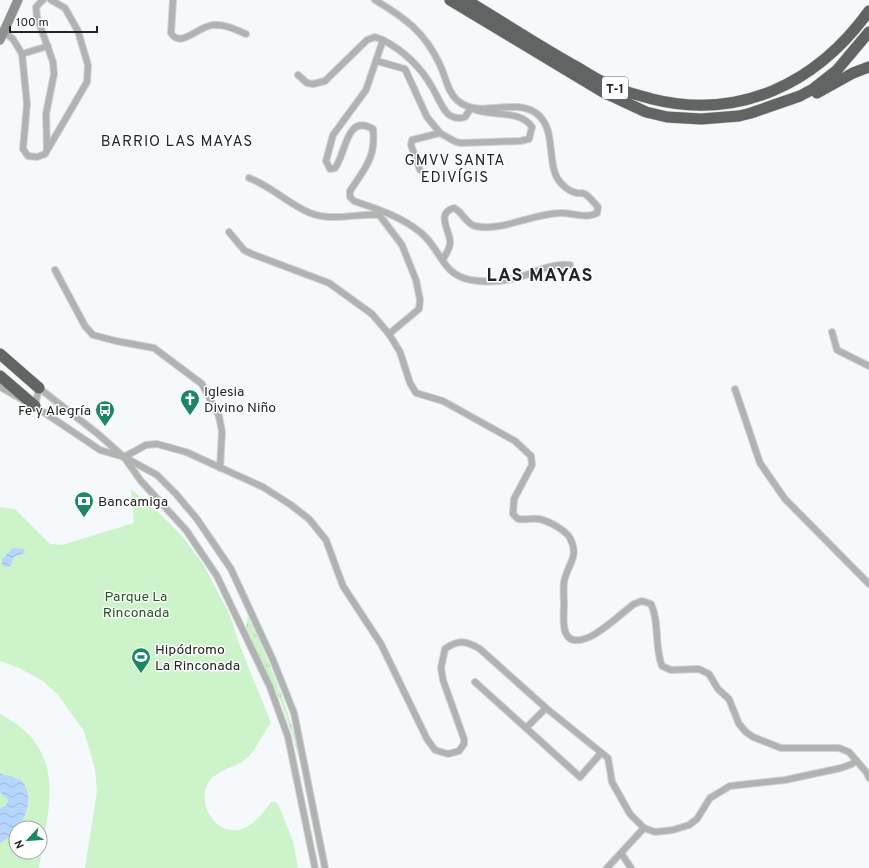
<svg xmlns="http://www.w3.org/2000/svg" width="869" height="868" font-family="Overpass,sans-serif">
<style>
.grass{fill:url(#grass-tufts)}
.garden{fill:#ccf3c9;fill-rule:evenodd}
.water{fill:url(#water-waves)}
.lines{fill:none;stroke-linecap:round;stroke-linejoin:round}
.street-casing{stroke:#cfd3d5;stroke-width:8}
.secondary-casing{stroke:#cfd3d5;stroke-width:10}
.highway-casing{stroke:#cfd3d5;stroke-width:12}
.street{stroke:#b0b3b2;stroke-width:6}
.secondary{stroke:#8d9190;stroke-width:9}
.highway{stroke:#606463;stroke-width:11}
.labels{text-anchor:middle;stroke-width:3;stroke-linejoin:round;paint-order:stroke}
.shield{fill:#fff;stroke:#646666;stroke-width:1}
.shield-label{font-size:13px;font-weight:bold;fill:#222425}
.poi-label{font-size:14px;fill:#222425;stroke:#fff;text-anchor:start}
.park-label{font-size:14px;fill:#1c5a1c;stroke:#fff}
.neighbourhood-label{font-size:15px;letter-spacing:1px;fill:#222425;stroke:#fff}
.district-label{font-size:18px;font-weight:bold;letter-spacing:1px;fill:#222425;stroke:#fff}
</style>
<defs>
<pattern id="grass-tufts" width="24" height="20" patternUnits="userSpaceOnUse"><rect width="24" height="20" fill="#ccf3c9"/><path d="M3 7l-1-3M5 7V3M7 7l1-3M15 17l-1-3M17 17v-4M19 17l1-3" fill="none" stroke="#afd0ac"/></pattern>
<pattern id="water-waves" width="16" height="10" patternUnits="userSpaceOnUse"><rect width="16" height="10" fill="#b5d6ff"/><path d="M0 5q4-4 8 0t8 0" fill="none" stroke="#9bb8da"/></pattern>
</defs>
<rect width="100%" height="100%" fill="#f5f9fc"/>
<path class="grass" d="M 248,616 C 274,672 294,720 305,782 L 294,740 L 281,702 L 246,627 Z"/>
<g class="garden">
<path d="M 131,489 L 157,511 L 182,536 L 203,564 L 229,613 L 240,646 L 271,723 C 264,732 255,751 247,758 C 235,769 211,770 206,788 C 199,808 218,837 242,829 C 255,824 263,813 271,802 L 276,802 L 279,806 L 293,841 L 298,868 L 85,868 L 97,791 L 95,769 L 84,731 L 58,695 L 43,681 L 19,668 L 0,661 L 0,507 L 15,509 L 50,544 L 62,545 L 134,523 Z"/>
<path d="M 0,714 C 69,750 49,805 39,868 L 0,868 ZM 16,828 L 40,828 L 40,852 L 16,852 Z"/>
</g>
<g class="water">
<path d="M 13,548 L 24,549 L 25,553 L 14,557 L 11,566 L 5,567 L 2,564 L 2,559 Z"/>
<path d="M 0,773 L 21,780 C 39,800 20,834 0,843 L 0,808 L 6,806 L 8,800 L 0,792 Z"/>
</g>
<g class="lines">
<defs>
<g id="street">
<path d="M 43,0 L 36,7 L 37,17 L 53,62 L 54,74 L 46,114 L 47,150"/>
<path d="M 173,0 L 171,33 C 181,49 198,26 213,25 C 225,24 234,29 246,34"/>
<path d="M 375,0 C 405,18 425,32 440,65 C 446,77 447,91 457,100 C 479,120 512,97 536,113 C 555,127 548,154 555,173 C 558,182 567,191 577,193 C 579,193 583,193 585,194 C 590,197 594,203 598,207 L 597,213 C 586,219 573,213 561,213 C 534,213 502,232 475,226 C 465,223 463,212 454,208 C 436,213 449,229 450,241 C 451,247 446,254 443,259"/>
<path d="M 4,32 L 13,39 L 22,54 L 27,104 L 23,149 L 28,156 L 37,157 L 45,154 L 87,82 L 88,65 L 78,31 L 65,8 L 51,0"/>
<path d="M 22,54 L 48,46"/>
<path d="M 377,61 L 405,69 L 427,117 L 440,133 L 412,140 L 411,145 L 420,170"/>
<path d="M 298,75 L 307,83 L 313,84 L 325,81 L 367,40 L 375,37 L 383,40"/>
<path d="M 440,133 L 456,142 L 461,143 L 520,141 L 529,139 L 532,127 C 519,108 489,118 471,108 L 465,117 C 459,119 454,119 448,114 C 441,107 437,95 432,87 C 420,66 404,51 383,40 L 366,90 L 333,135 L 326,161 L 330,169 L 335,168 C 346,154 346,113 373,129 C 376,158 365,168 350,191 L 350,197 L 354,201 C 377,209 400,216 420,232 C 441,248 441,275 471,280 C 489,283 509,281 526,275 C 540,270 554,263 570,265"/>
<path d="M 249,178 C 273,187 288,204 310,213 C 333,222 357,213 380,215"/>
<path d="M 374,208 L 402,245 L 416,280 L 420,300 L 419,309 L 389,334"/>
<path d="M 229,232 L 244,250 L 252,254 L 329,283 L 372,314 L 389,334 L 400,352 L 410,383 L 416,393 L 443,401 L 515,441 L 531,456 L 532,465 L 514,499 L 513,514 L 518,519 C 525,520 533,518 539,519 C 549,521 565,530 570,538 C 580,557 567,565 564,582 C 563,590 564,598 564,606 C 563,623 561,648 587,638 C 600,634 622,613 634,604 L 642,601 L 651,604 C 660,623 654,646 662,666 L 671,670 L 699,669 L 709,674 L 718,689 L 729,699 L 739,724 L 746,732 L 753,737 L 781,748 L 839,748 L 849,752 L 867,773 L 869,778"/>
<path d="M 55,270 L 85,326 L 93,335 L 116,341 L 154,348 L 202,384 L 219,416 L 222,432 L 220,468"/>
<path d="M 832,332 L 837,350 L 869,366"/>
<path d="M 0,387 L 23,400"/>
<path d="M 735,389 L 760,463 L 785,499 L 869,584"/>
<path d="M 33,405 L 100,450 L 124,457 L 157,475 L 176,494 L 197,519 L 231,569 L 273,660 L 294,713 L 325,868"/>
<path d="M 35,406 L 39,388 L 98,434 L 124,457 L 141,481 L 186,530 L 217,576 L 270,687 L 288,737 L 315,868"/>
<path d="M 124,457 L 146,445 L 157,444 L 186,452 L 263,487 L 291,505 L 309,519 L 326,540 L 343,586 L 381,644 L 427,739 L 435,750 L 448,754 L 459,751 L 464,744 L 464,739 L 443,680 L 441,668 L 445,649 C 458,639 467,641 480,649 L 546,708 L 608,758 L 612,782 L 630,814 L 644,828 L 655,832 L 673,830 L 689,825 L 697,819 L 710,798 L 730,786 L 785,780 L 841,768 L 852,764 L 856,760"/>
<path d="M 475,682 L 526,728"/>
<path d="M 546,708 L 526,728 L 580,777 L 601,753"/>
<path d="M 621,853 L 631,868"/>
<path d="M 607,868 L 644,828"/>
</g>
<path id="secondary" d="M 0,40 L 18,0"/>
<g id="highway">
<path d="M 450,0 L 603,92 L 646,112 L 667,117 L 701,119 L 739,116 L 751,113 L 800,96 L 813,89 L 837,70 L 869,32"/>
<path d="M 466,0 C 503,22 539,46 577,67 C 588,74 599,81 611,86 C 624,92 638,95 652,99 C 740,121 817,83 869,11"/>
<path d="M 817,93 L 853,73 L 869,67"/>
<path d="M 0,354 L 39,388"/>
<path d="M 0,376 L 35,406"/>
</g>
</defs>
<use href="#street" class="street-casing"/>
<use href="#secondary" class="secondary-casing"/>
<use href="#highway" class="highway-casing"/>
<use href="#street" class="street"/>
<use href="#secondary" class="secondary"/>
<use href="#highway" class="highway"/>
</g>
<defs>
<symbol id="church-pin" viewBox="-11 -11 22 30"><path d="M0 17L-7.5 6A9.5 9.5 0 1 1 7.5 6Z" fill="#1d8663" stroke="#fff"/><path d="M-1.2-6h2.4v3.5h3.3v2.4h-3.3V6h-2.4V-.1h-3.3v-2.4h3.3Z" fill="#fff"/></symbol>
<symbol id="bus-pin" viewBox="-11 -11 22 30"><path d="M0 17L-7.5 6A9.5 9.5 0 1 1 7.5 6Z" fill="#1d8663" stroke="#fff"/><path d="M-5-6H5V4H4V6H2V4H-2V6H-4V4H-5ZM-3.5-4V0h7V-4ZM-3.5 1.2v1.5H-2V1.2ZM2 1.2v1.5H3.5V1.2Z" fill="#fff"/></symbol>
<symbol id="bank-pin" viewBox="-11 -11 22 30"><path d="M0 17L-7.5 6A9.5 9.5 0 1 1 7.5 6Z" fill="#1d8663" stroke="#fff"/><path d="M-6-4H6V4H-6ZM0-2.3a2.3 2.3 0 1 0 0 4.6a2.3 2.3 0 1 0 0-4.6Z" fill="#fff"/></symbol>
<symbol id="stadium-pin" viewBox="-11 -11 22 30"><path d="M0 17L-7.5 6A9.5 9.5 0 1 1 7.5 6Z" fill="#1d8663" stroke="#fff"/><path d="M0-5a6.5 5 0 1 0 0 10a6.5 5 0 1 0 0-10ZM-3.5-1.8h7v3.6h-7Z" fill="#fff"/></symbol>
</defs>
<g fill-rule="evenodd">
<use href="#church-pin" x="179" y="388" width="22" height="30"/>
<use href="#bus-pin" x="94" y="399" width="22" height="30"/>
<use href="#bank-pin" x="73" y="490" width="22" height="30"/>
<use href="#stadium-pin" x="130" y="646" width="22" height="30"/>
</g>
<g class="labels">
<rect class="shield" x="602" y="77" width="26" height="22" rx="3"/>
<g class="shield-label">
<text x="615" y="93">T-1</text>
</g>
<g class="poi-label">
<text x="204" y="396">Iglesia<tspan x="204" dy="16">Divino Niño</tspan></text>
<text x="91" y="415" text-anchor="end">Fe y Alegría</text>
<text x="98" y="506">Bancamiga</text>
<text x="155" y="654">Hipódromo<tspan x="155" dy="16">La Rinconada</tspan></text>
</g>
<g class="park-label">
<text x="136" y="601">Parque La<tspan x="136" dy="16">Rinconada</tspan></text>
</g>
<g class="neighbourhood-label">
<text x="177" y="146">BARRIO LAS MAYAS</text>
<text x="455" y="165">GMVV SANTA<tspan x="455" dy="17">EDIVÍGIS</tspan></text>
</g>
<g class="district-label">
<text x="540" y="281">LAS MAYAS</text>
</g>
</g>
<g transform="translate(28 840) rotate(244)"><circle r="19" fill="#ffffff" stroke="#a7a7a8"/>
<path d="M0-3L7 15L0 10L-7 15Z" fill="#1d8663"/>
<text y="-6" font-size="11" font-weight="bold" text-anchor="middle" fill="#222425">N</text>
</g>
<path d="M10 26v6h87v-6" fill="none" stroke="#222425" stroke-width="2"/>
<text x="16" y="26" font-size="12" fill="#222425" stroke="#ffffff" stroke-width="3" paint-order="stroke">100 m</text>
</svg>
